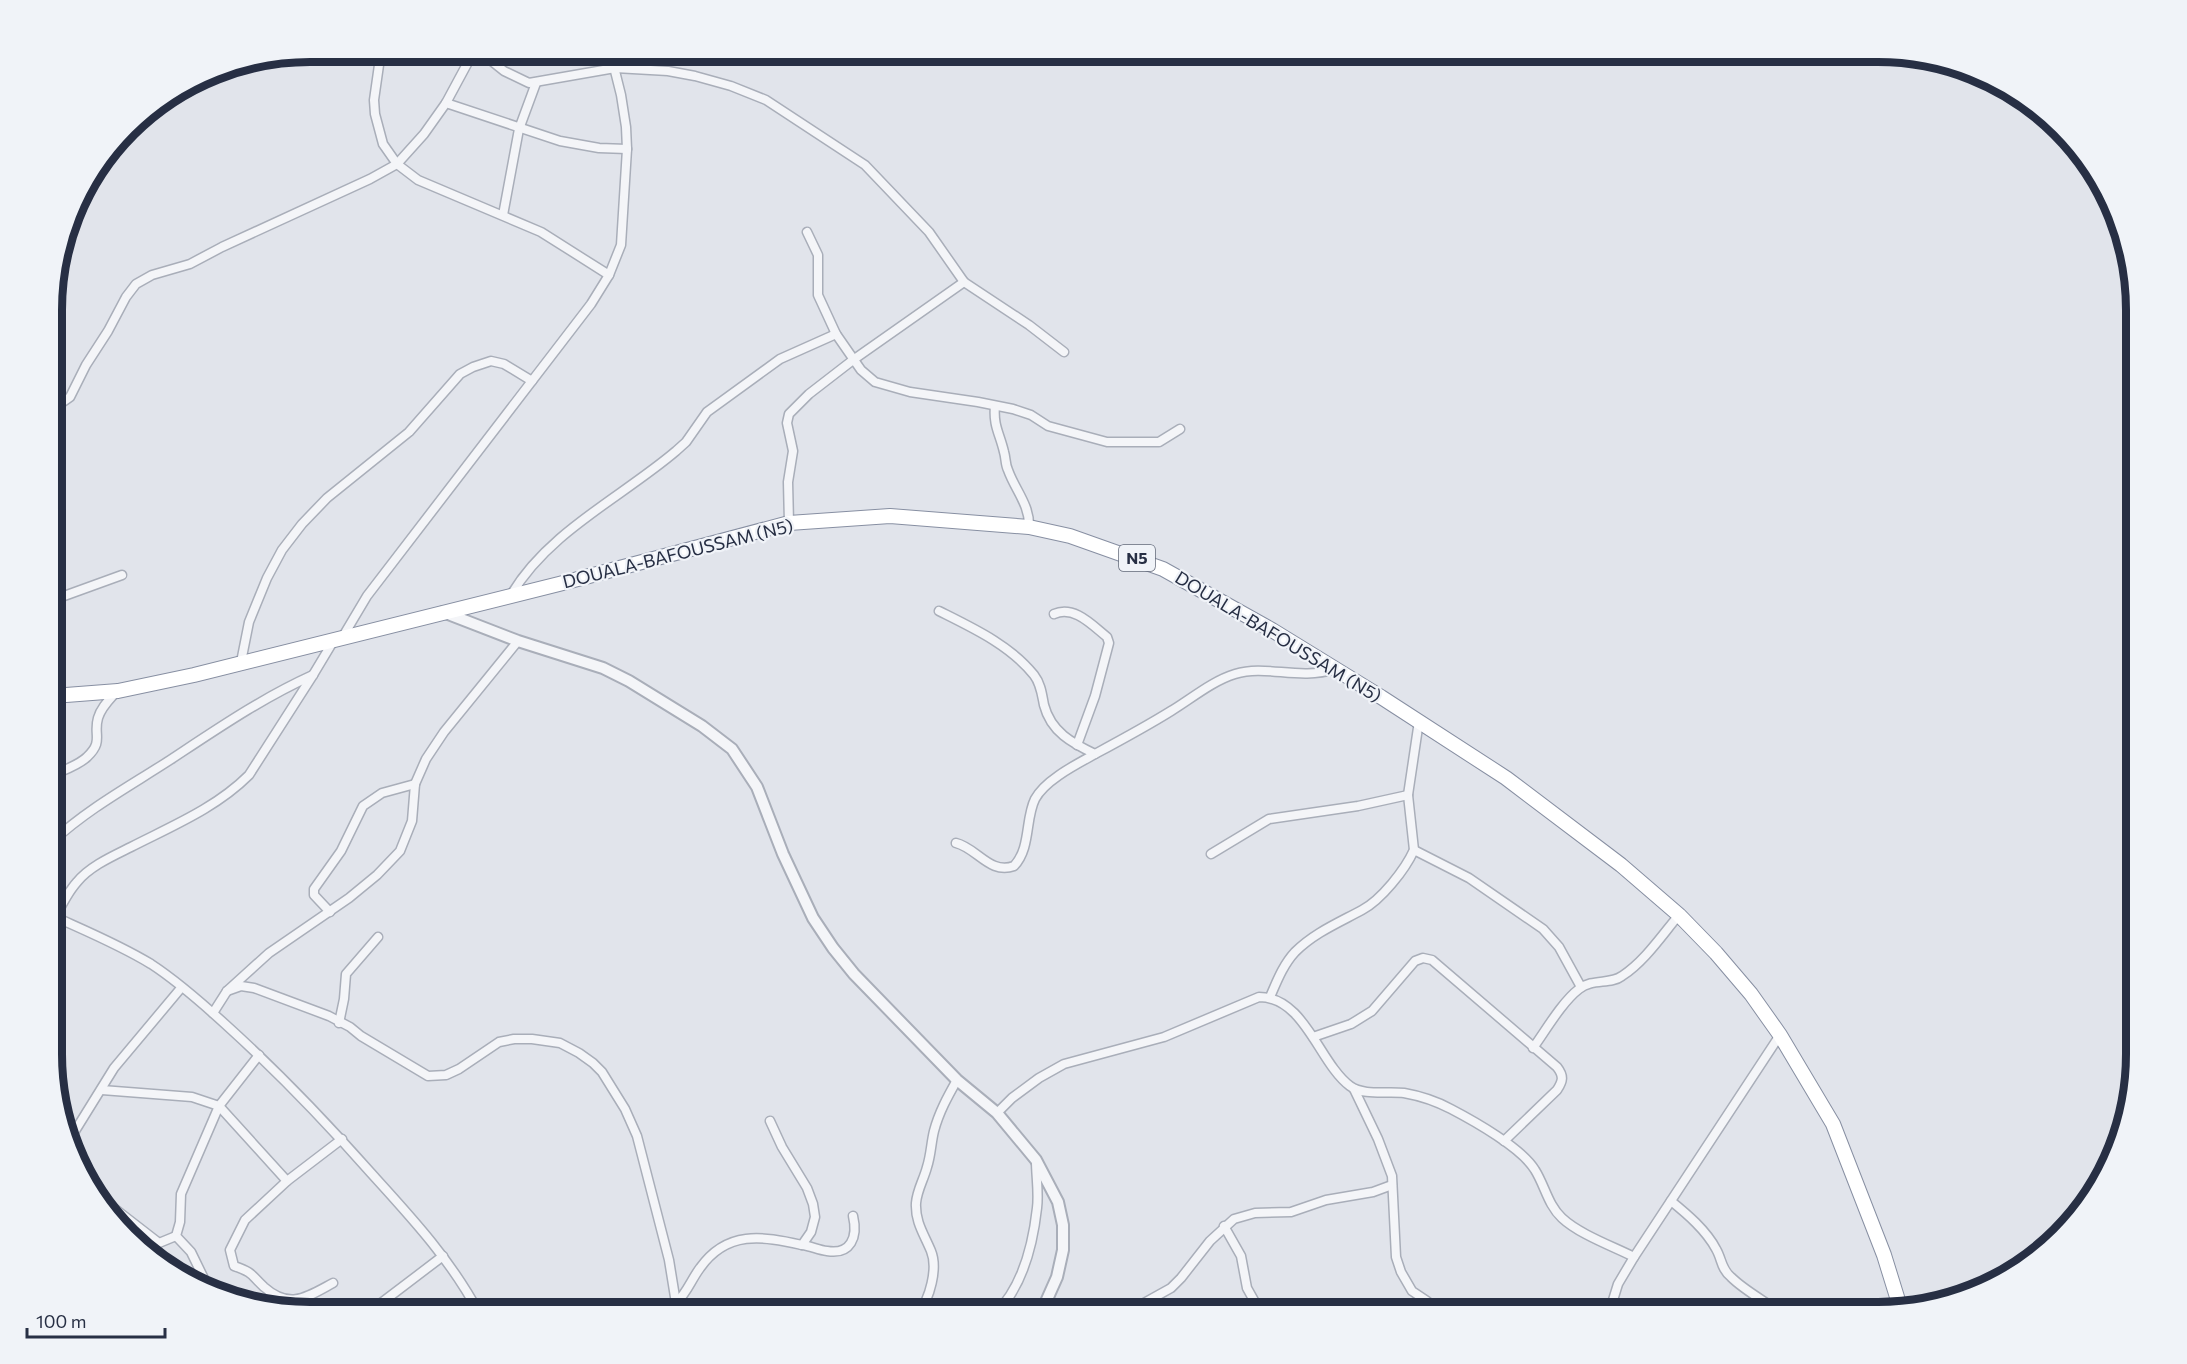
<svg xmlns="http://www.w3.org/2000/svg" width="2187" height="1364" font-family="Commissioner,sans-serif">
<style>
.green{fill:#c4d5c1}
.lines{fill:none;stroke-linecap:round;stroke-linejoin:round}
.minor-casing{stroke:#a9aeb9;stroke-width:11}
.tertiary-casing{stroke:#a9aeb9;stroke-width:14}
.trunk-casing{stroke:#878fa2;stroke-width:16}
.minor{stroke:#f4f5f8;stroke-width:8}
.tertiary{stroke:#f4f5f8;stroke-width:10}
.trunk{stroke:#fff;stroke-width:14}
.labels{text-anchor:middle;stroke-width:4.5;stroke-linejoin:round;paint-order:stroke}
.shield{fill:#f0f3f8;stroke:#636a7a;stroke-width:1.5}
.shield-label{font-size:16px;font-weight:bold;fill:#272f44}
.street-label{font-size:18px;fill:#272f44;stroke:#f0f3f8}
.rim{fill:none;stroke:#272f44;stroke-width:8}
</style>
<rect width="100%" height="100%" fill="#e1e4eb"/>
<path class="green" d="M 1185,1298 L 1188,1313 L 1150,1313 L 1168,1299 Z"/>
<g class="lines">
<defs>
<g id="minor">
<path d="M 381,51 L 374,100 L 375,114 L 383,144 L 397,164 L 418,180 L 541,232 L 609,275"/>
<path d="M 479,51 L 504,71 L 529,83 L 615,68 L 668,71 L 695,76 L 731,86 L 766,100 L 865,165 L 929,232 L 964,282 L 1029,325 L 1064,352"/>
<path d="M 446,103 L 474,51"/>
<path d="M 503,215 L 519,129 L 536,83"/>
<path d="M 807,232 L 818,255 L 818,295 L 836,334 L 861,370 L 875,382 L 910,392 L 978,402 L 1013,409 L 1031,415 L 1048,426 L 1107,442 L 1159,442 L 1180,429"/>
<path d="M 995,406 C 993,426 1000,434 1004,452 C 1006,458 1005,464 1008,470 C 1015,490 1030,505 1029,527"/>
<path d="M 53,409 L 70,397 L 86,365 L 108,331 L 126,297 L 136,284 L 152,275 L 190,264 L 222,247 L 370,179 L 397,164 L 424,134 L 446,103 L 560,141 L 599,148 L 627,149"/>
<path d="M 789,523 L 788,482 L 793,451 L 787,423 L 789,414 L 809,394 L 853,360 L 964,282"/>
<path d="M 511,595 C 548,532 622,497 676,451 L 686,442 L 707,412 L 780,359 L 836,334"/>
<path d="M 53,600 L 122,575"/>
<path d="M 939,611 C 973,628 1010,645 1034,675 C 1041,684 1042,695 1044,705 C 1051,732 1072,743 1095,754 C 1121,740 1147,726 1171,711 C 1191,699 1212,681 1235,674 C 1267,664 1298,681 1335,669"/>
<path d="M 1054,614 C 1074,605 1092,625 1107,637 L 1109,643 L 1095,696 L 1077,745"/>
<path d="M 342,638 L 367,596 L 591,304 L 609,275 L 621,245 L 627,149 L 626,127 L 621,95 L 610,51"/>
<path d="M 241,662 L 249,622 L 267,578 L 282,550 L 302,524 L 327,498 L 409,432 L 460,374 L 473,367 L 491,361 L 504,364 L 532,381"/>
<path d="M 53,775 C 64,770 79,765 87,757 C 104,741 93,735 98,718 C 101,707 110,699 117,691"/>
<path d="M 53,841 C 89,808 130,786 170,760 C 217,729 262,698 313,675"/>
<path d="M 956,843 C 977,848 990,875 1014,866 C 1031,848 1025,819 1035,799 C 1045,780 1077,764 1095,754"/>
<path d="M 1414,850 L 1469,878 L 1543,929 L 1559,947 L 1581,987"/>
<path d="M 1211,854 L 1269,819 L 1358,806 L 1408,795"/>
<path d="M 330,912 L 314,895 L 314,889 L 341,851 L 363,806 L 382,793 L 415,784"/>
<path d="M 53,916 C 86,931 120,945 151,964 C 177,981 202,1003 225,1024 C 277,1071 325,1121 371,1173 C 411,1217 451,1260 479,1313"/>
<path d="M 53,922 C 60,908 67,893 77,882 C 90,866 113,856 131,847 C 172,826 216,808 249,775 L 313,675 L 334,640"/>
<path d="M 227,991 L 241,986 L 254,988 L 329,1016 L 350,1027 L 361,1036 L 428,1076 L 446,1075 L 459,1069 L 499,1042 L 514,1039 L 532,1039 L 560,1043 L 579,1053 L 593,1063 L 602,1072 L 625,1109 L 637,1136 L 669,1260 L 676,1303"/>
<path d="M 1270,997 C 1277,981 1283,965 1295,952 C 1314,933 1338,923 1362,910 C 1381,900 1405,870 1414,850 L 1408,795 L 1419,721"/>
<path d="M 213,1013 L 227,991 L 269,953 L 349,898 L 377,875 L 400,851 L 412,821 L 415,784 L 426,759 L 444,732 L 518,641"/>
<path d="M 339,1023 L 344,999 L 346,974 L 378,937"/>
<path d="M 1313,1037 L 1351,1024 L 1372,1011 L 1415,961 L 1423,958 L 1432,960 L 1557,1067 C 1564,1076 1563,1081 1557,1090 L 1504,1141"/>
<path d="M 1533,1048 C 1546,1030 1562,1002 1579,989 C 1593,978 1610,985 1622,976 C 1645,961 1662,935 1679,915"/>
<path d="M 1354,1089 L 1378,1139 L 1392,1176 L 1396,1257 L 1401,1272 L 1412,1291 L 1427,1301 L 1438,1313"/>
<path d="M 102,1090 L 192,1097 L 219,1106 L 287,1181"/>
<path d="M 997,1113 L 1012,1098 L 1039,1078 L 1064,1064 L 1164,1037 L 1259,997 C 1305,997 1319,1063 1350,1086 C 1363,1096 1388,1091 1404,1093 C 1421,1096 1436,1101 1451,1109 C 1474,1121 1522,1148 1535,1170 C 1545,1186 1548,1205 1562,1218 C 1579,1234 1612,1246 1634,1257"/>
<path d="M 70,1139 L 114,1068 L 181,988"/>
<path d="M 85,1182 L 110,1205 L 159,1243 L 176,1236"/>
<path d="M 1671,1201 C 1687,1214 1706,1230 1716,1249 C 1722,1259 1721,1269 1731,1277 C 1745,1291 1765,1301 1781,1313"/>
<path d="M 1224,1226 L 1241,1256 L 1247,1288 L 1261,1313"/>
<path d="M 802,1245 C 811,1246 818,1250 827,1251 C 851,1255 858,1237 853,1216"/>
<path d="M 333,1283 C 307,1297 290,1310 264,1287 C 250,1274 254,1273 234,1266 L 230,1250 L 245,1220 L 287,1181 L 342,1139"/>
<path d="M 210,1291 L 191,1252 L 176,1236 L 180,1222 L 181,1194 L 219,1106 L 259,1055"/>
<path d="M 1045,1308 L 1074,1313"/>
<path d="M 368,1313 L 443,1256"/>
<path d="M 678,1313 L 676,1303 C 687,1293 691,1280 700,1268 C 727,1230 762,1236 802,1245 L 811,1232 L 815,1217 L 813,1204 L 807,1188 L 782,1147 L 770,1121"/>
<path d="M 918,1313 C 930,1299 938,1268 931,1251 C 924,1234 915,1222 916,1203 C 917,1190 924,1179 927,1167 C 931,1155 931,1143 934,1131 C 939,1112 948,1096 957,1080"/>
<path d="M 996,1313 C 1023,1286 1033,1244 1037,1208 C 1039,1193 1036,1176 1036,1161"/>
<path d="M 1109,1313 L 1144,1303 L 1171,1288 L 1181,1278 L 1210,1241 L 1234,1219 L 1255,1213 L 1291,1212 L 1326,1200 L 1373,1192 L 1392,1185"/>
<path d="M 1609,1313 L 1618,1284 L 1634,1257 L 1780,1035"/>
</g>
<path id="tertiary" d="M 443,612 L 518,641 L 603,668 L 629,681 L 702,726 L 732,749 L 757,787 L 783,854 L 813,918 L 833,948 L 854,974 L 957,1080 L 997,1113 L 1036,1160 L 1058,1202 L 1063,1225 L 1063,1250 L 1057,1277 L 1041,1313"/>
<path id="trunk" d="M 53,696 L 118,691 L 194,675 L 559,584 L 789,523 L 890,516 L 1029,527 L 1070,536 L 1163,569 L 1272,630 L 1381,697 L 1506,778 L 1621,865 L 1679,915 L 1716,953 L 1751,994 L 1780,1035 L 1833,1124 L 1884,1255 L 1901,1310"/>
</defs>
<use href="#minor" class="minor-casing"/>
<use href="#tertiary" class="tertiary-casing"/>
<use href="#trunk" class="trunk-casing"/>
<use href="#minor" class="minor"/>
<use href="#tertiary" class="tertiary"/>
<use href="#trunk" class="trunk"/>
</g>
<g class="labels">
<rect class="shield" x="1119" y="545" width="36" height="26" rx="4.5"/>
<g class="shield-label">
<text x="1137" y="564">N5</text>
</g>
<g class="street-label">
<text transform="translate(678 554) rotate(-14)" y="6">DOUALA-BAFOUSSAM (N5)</text>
<text transform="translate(1278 637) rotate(31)" y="6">DOUALA-BAFOUSSAM (N5)</text>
</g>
</g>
<path d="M0 0H2187V1364H0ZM310 62H1878A248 248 0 0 1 2126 310V1054A248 248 0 0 1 1878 1302H310A248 248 0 0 1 62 1054V310A248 248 0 0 1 310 62Z" fill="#f0f3f8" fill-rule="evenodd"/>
<path class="rim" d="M310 62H1878A248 248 0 0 1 2126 310V1054A248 248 0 0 1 1878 1302H310A248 248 0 0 1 62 1054V310A248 248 0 0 1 310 62Z"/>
<path d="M27 1328v9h138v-9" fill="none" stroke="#272f44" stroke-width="3"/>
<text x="36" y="1328" font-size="18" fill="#272f44" stroke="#f0f3f8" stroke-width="4.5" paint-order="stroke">100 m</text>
</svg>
